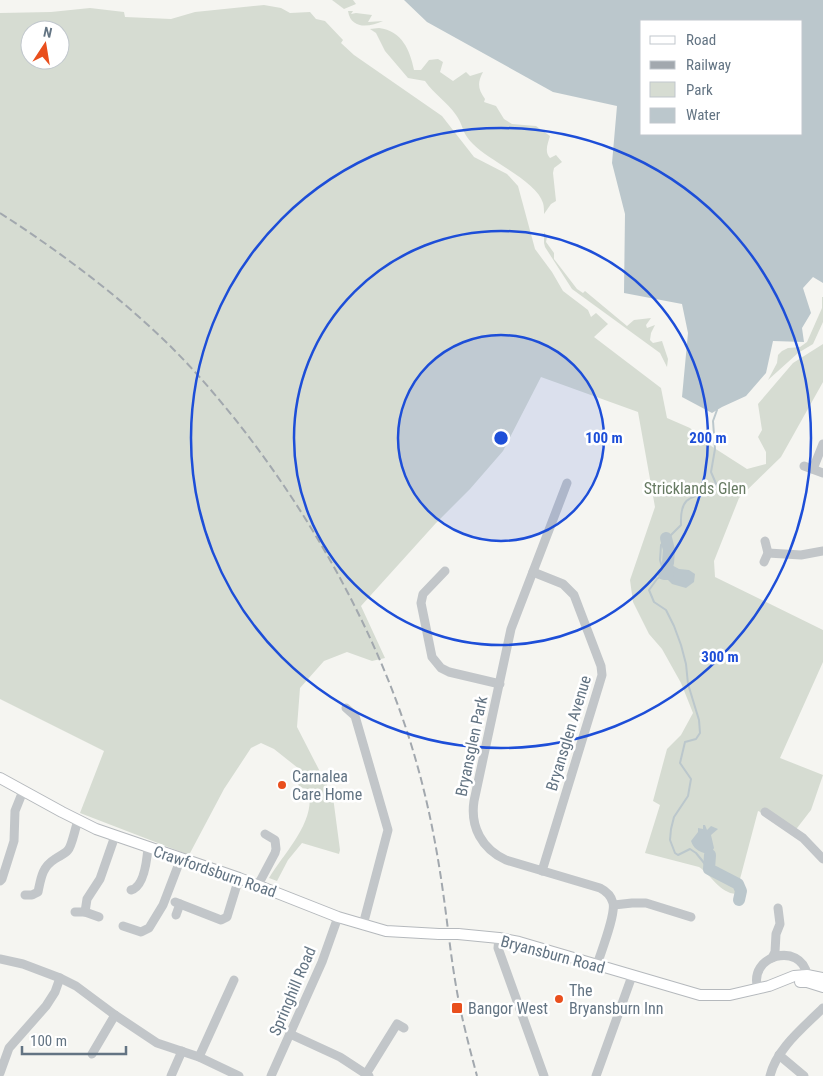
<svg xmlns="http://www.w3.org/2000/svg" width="823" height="1076" font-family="'Roboto Condensed',sans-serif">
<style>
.green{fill:#d6dcd2;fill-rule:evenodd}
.water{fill:#bbc7cc;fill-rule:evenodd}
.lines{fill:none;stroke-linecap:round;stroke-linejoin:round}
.stream{stroke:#bbc7cc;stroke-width:2}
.river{stroke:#bbc7cc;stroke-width:12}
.major-casing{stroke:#b5b9bd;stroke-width:12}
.minor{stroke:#c2c6c9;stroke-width:9}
.major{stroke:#fff;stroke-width:10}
.rail{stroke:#a2a8ae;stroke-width:2;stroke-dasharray:8 4;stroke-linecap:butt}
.major-bridge-casing{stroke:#b5b9bd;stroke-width:12;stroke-linecap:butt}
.major-bridge{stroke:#fff;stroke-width:10}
.ring{fill:none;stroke:#1d4ed8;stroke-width:2.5}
.poi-dot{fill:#e94f1d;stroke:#fff;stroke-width:2}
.labels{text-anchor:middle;stroke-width:5;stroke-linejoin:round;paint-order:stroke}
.park-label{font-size:16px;fill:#667a62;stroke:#fff}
.street-label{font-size:16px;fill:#637483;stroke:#fff}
.poi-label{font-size:16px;fill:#637483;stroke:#fff;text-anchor:start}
.centre{fill:#1d4ed8;stroke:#fff;stroke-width:2.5}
.ring-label{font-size:15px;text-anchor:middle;font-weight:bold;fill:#1d4ed8;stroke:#fff;stroke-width:5;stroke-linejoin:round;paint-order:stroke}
</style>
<rect width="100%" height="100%" fill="#f5f5f1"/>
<g class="green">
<path d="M 332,0 L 353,0 L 356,4 L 344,9 Z"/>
<path d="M 264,5 L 281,8 L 290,13 L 310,12 L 316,19 L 325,21 L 343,40 L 341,43 L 354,55 L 442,116 L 474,157 L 507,174 L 518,186 L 535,249 L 552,272 L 563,291 L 588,310 L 591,317 L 596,313 L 608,324 L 594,337 L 661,388 L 667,418 L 690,428 L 708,444 L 747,469 L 766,464 L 766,452 L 758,437 L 762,430 L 758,404 L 793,363 L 823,344 L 823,382 L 781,457 L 739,498 L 714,561 L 715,577 L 823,630 L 823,662 L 780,758 L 823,775 L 811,810 L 794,832 L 768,815 L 758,811 L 736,894 C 720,893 711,875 699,867 L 645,853 L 660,805 L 653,801 L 667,749 L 681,735 L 693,713 L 681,683 L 662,649 L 649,634 L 633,602 L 630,580 L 655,507 L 638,412 L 541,377 L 503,451 L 470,489 L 436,523 L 361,606 L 385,658 L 372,661 L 347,652 L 324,661 L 300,688 L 297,727 L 333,797 L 340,850 L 339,854 L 302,843 L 288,860 L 277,881 L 269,878 C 284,853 315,823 309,792 L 298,785 L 303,772 L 274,749 L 261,743 L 251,748 L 224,789 L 189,855 L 80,813 L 104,751 L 0,699 L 0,13 L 51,12 L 90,8 L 124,12 L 125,17 L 171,19 L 195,12 ZM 30,30 L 60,30 L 60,60 L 30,60 Z"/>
<path d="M 348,11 L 353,11 L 351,14 L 356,13 L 372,15 L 368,22 L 383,21 C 370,27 351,30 348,11 Z"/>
<path d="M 379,28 C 402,31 410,50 414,70 L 421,70 L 429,60 L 438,59 L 443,62 L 440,72 L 453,81 L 466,72 L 470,76 L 483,72 C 477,83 478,89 485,99 L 484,102 L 496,106 L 504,119 L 512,124 L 536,126 L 550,136 C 548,143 544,152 550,158 L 556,155 L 562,162 L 554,168 L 553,173 L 556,201 L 551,204 L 544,214 C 544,211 544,206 543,203 C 537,181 489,161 473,144 C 461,132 464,126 456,115 C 447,102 434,94 425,81 L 408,78 L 385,51 L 376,33 L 370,29 Z"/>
<path d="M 544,232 L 547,237 L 546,242 L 554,253 L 554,259 L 577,289 L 583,293 L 585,291 L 627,326 L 634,320 L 651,318 L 646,325 L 647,328 L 655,325 L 651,333 L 650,340 L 653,343 L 662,341 L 668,359 L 667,367 L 660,353 L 572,289 L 545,247 L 544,243 Z"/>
<path d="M 822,297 L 823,297 L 823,322 L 813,344 L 798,353 L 768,380 L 777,363 L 778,355 L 782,351 L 788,348 L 800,347 L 807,342 L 822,308 Z"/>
</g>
<g class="water">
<path d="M 404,0 L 823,0 L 823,283 L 813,277 L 803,288 L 811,313 L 802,328 L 804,342 L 773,341 L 766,373 L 746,396 L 722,407 L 712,413 L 682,397 L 688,333 L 682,304 L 624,293 L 625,214 L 612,163 L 617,106 L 553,92 L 427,22 ZM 642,21 L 802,21 L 802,134 L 642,134 Z"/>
<path d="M 668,563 L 679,569 L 689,570 L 695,574 L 694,582 L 686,588 L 672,584 L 668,580 Z"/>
<path d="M 703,825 L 705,825 L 707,830 L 711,826 L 718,829 L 711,835 L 714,848 L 710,855 C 702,852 694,851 691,841 L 698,832 L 698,828 L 703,829 Z"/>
</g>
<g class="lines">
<path class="stream" d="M 709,869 L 696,853 L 690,849 L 678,855 L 675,853 L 670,840 L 671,829 L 674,817 L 688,796 L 691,779 L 680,763 L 685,742 L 696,739 L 700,733 L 699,720 L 688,684 L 686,664 L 681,645 L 674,626 L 666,610 L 654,602 L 649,590 L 657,579 L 664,574 L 660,560 L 661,545 L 681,525 C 680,500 687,496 711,493 L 717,486 L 711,472 L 715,449 L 713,421 L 717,410"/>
<g class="river">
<path d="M 666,538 L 669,550 L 668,563"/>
<path d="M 664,574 L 668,574"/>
<path d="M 710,855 L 709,869 L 738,884 L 741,891 L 739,900"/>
</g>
<defs>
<g id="major">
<path d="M 0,778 L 62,812 L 96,829 L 239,878 L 338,917 L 386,931 L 439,934"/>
<path d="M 458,934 L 499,938 L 519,942 L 700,995 L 730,995 L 769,986 L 794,976 L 807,975 L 823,978"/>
<path d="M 800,982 L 807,982 L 823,987"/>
</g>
</defs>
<use href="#major" class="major-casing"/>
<g class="minor">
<path d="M 804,466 L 823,473"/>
<path d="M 813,469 L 823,444"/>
<path d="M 567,483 L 511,629 L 474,801 C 470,827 482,849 506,860 L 600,888 C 606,891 611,895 613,903 C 616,914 601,952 597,965"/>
<path d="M 768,553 L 801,555 L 823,551"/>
<path d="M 764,562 L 768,553 L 765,541"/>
<path d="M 445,571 L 423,594 L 421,603 L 432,657 L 441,668 L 449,672 L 500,684"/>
<path d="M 533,572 L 563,584 L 574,595 L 601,666 L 602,675 L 599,685 L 542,871"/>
<path d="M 346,708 L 355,716 L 388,830 L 363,925"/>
<path d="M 765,812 L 803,838 L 823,859"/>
<path d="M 0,881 L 2,879 L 14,841 L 15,811 L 23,791"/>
<path d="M 258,885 L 275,853 L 276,849 L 275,840 L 265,834"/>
<path d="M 131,890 C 144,887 147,860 148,847"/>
<path d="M 25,895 L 32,895 L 38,892 C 41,878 42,867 55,859 C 59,856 65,854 68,850 C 72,846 75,828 78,821"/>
<path d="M 175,902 L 221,920 L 227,917 L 239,878"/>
<path d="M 614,905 L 632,903 L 646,903 L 691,917"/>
<path d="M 75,912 L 85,912 L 99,917"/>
<path d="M 85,912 L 87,899 L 100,879 L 115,836"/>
<path d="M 176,915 L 180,904"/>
<path d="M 123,926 L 141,932 L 149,928 L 163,905 L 181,858"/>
<path d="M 499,938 L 498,948 L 544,1076"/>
<path d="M 772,958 L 775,952 L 776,934 L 780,924 L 778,908"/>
<path d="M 0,959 L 23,964 L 60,978 L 76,986 L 115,1015 L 157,1043 L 199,1057 L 239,1076"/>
<path d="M 758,989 C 747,955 801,941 807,975"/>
<path d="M 290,1034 L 340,1057 L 369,1076"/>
<path d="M 92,1054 L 115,1015"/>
<path d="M 779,1055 L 804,1076"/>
<path d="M 199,1057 L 234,980"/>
<path d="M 0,1073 L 9,1048 L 46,1006 L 55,992 L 60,978"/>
<path d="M 366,1074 L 397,1024 L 404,1028"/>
<path d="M 171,1076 L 182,1051"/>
<path d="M 271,1076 L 322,962 L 338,917"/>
<path d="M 596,1076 L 632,976"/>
<path d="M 770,1076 C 776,1049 804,1027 823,1008"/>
</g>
<use href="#major" class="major"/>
<path class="rail" d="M 0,213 C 68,257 141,312 195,372 C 292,479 380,628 418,768 C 430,811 438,855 444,899 C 448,928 451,957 456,986 C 461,1016 469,1046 477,1076"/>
<defs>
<path id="major-bridge" d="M 439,934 L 458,934"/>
</defs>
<use href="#major-bridge" class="major-bridge-casing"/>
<use href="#major-bridge" class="major-bridge"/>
</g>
<circle cx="501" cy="438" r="103" fill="#1d4ed8" fill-opacity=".12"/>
<g class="ring">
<circle cx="501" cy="438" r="103"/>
<circle cx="501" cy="438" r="207"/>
<circle cx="501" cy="438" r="310"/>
</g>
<g class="poi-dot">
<circle cx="282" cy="785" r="5"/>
<circle cx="559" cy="999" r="5"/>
<rect x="451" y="1002" width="12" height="12" rx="2.5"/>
</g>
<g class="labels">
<g class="park-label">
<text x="695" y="494">Stricklands Glen</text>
</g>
<g class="street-label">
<text transform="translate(568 733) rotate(-73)" y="6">Bryansglen Avenue</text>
<text transform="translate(471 746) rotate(-78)" y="6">Bryansglen Park</text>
<text transform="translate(215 871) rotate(19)" y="6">Crawfordsburn Road</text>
<text transform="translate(553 954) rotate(15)" y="6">Bryansburn Road</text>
<text transform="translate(292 991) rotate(-67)" y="6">Springhill Road</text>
</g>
<g class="poi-label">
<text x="292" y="782">Carnalea<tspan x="292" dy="18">Care Home</tspan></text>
<text x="569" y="996">The<tspan x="569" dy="18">Bryansburn Inn</tspan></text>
<text x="468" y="1014">Bangor West</text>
</g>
</g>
<circle cx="501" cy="438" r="8" class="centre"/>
<g class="ring-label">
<text x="604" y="443">100 m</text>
<text x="708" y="443">200 m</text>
<text x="720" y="662">300 m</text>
</g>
<rect x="640" y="20" width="162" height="115" fill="#ffffff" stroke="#c1c7cd"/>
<rect x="650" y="36" width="25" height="8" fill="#ffffff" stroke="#c1c7cd"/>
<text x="686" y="45" font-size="15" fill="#637483">Road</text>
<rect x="650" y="61" width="25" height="8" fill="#a2a8ae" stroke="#c1c7cd"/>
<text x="686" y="70" font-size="15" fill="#637483">Railway</text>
<rect x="650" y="82" width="25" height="15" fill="#d6dcd2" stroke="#c1c7cd"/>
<text x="686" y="95" font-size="15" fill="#637483">Park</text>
<rect x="650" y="108" width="25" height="15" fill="#bbc7cc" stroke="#c1c7cd"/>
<text x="686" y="120" font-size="15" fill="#637483">Water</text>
<g transform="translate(45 45) rotate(12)"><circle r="24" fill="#ffffff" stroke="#c1c7cd"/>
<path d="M0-4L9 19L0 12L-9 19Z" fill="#e94f1d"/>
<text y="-8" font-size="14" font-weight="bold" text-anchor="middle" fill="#637483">N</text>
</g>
<path d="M22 1046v8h104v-8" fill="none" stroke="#637483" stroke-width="2.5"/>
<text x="30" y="1046" font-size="15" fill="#637483" stroke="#ffffff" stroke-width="4" paint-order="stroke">100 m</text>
</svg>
